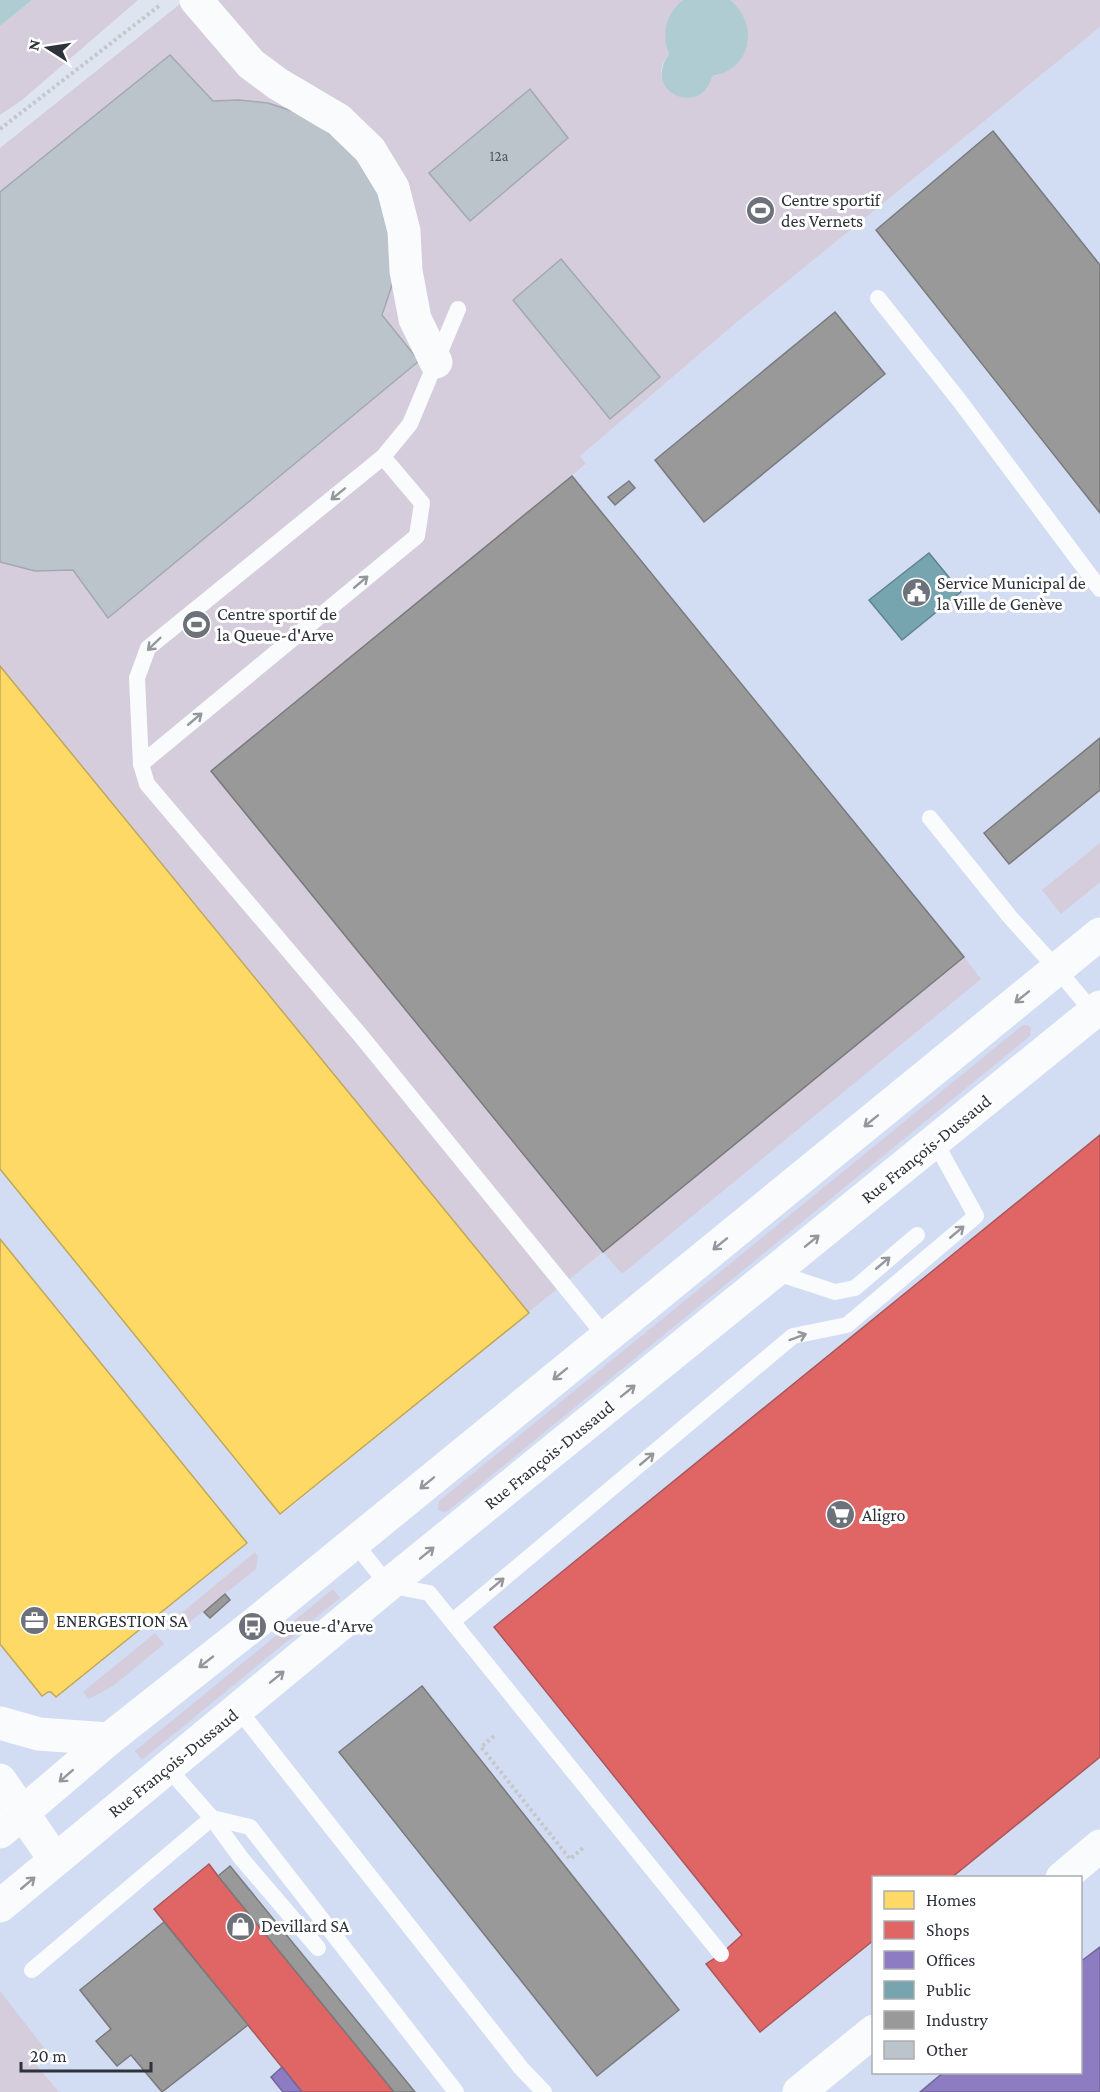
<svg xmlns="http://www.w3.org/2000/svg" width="1100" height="2092" font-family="'Crimson Pro',serif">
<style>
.built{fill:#d2ddf3;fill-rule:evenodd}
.green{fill:#d5ccdc}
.water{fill:#aeccd2}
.homes{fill:#ffd966;stroke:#c0a759;stroke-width:1.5}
.shops{fill:#e06666;stroke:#ab5759;stroke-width:1.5}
.offices{fill:#8e7cc3;stroke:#71669a;stroke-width:1.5}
.public{fill:#76a5af;stroke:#60838c;stroke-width:1.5}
.industry{fill:#999;stroke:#797a7d;stroke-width:1.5}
.building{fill:#bbc3cb;stroke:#a2a9b1;stroke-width:1.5}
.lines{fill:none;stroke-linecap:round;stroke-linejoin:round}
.path{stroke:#c5c7cb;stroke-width:4;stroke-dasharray:3 3;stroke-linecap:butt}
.lane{stroke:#fafbfd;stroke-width:16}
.street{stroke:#fafbfd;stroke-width:33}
.secondary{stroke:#fafbfd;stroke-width:33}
.oneway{stroke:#94979c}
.labels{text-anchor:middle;stroke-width:6;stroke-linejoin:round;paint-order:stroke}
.number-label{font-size:15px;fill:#51575f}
.poi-label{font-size:18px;fill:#2e333b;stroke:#fff;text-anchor:start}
.street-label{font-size:18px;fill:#2e333b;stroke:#fff}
</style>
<rect width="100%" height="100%" fill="#dee4f0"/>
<path class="built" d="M 1100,27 L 1100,2092 L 0,2092 L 0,1169 L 290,1508 L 603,1252 L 211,771 L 586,465 L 579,456 L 737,322 ZM 874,1878 L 1080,1878 L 1080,2072 L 874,2072 Z"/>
<g class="green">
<path d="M 32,0 L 138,0 L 22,100 L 0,115 L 0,26 Z"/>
<path d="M 185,0 L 683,0 C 667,16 661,32 669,54 C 667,57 663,62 662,67 C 658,82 672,97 686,97 L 712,76 L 719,75 L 748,43 C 749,26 744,11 730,0 L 1100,0 L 1100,27 L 737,322 L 580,456 L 586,464 L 212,771 L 964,957 L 981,979 L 622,1274 L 603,1252 L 280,1514 L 0,1169 L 0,148 Z"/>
<path d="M 1100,843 L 1100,882 L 1061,914 L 1042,890 Z"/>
<path d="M 1023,1025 L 1028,1025 L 1031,1028 L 1030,1036 L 448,1511 L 444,1512 L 438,1510 L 439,1501 Z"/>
<path d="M 255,1552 L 258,1557 L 256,1569 L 187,1624 L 179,1615 Z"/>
<path d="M 333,1589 L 340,1598 L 142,1760 L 135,1751 Z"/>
<path d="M 155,1633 L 164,1644 L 113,1686 L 89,1699 L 83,1692 Z"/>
<path d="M 0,1991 L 45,2049 L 32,2060 L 59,2092 L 0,2092 Z"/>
</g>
<g class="water">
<path d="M 0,0 L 32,0 L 0,26 Z"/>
<path d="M 730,0 C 760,24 752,70 712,76 C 702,118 641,93 669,54 C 661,33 666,14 683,0 Z"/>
</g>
<g class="homes">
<path d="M 0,666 L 529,1313 L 280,1514 L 0,1169 Z"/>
<path d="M 0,1239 L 247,1543 L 56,1697 L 51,1692 L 48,1692 L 42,1696 L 0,1644 Z"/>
</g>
<g class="shops">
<path d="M 1100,1135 L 1100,1757 L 951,1878 L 874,1878 L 874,1940 L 760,2032 L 706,1964 L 721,1954 L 742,1935 L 494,1627 Z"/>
<path d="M 209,1864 L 218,1876 L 394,2092 L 302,2092 L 154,1909 Z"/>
</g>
<g class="offices">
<path d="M 1100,1947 L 1100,2092 L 920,2092 L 944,2072 L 1080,2072 L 1080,1962 Z"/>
<path d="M 282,2067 L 302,2092 L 283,2092 L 271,2077 Z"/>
</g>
<path class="public" d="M 929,553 L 961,592 L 902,640 L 869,600 Z"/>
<g class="industry">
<path d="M 993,131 L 1100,265 L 1100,513 L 876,230 Z"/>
<path d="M 835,312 L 885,374 L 704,522 L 655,460 Z"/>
<path d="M 572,476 L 964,957 L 603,1252 L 211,771 Z"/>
<path d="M 629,481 L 635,488 L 615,505 L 608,497 Z"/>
<path d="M 1100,738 L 1100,790 L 1009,864 L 984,833 Z"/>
<path d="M 225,1594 L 230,1600 L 210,1618 L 204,1612 Z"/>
<path d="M 422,1686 L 679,2010 L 597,2076 L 339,1752 Z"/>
<path d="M 230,1866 L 415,2092 L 394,2092 L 218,1876 Z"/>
<path d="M 164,1922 L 248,2025 L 162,2092 L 131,2055 L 117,2066 L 96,2041 L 111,2029 L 80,1990 Z"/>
</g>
<g class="building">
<path d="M 170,55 L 213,101 L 239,100 L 268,103 L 295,112 L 316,123 L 343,144 L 361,163 L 379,190 L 395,252 L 392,285 L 382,315 L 419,361 L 108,618 L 73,570 L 35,571 L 0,562 L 0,192 Z"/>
<path d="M 530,89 L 568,138 L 470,221 L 429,173 Z"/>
<path d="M 561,259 L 660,377 L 610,419 L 513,300 Z"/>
</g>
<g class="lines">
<g class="path">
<path d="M 0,129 L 159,6"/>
<path d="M 494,1736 L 481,1747 L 570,1859 L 583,1848"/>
</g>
<g class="lane">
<path d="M 878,298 L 959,400 L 1100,589"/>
<path d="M 383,457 L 422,503 L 417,536 L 141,764 L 137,678 L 148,648 L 383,457 L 410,424 L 458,309"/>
<path d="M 141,764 L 147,784 L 361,1036 L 606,1337"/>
<path d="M 930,818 L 1010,917 L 1057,969 L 1093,1012"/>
<path d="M 774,1272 L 835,1292 L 855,1288 L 917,1235"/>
<path d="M 354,1542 L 388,1585 L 429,1593 L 721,1954"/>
<path d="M 453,1621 L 793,1336 L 847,1325 L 976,1216 L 935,1142"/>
<path d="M 238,1709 L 521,2068 L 544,2092"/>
<path d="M 167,1767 L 212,1818 L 250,1827 L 456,2092"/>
<path d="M 32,1970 L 212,1818 L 241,1858 L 318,1948"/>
</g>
<g class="street">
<path d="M 196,0 L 251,64 L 278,84 L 339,120 L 370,150 L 393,188 L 404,231 L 406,271 L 415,319 L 436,362"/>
<path d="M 0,1723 L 39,1734 L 109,1739"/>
<path d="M 0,1780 L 55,1860"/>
<path d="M 1062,1878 L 1100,1846"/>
<path d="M 799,2092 L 874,2031"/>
</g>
<g class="secondary">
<path d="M 0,1832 L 109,1739 L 252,1626 L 1100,934"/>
<path d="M 0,1906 L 388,1585 L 1100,1007"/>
</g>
</g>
<defs><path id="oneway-shaft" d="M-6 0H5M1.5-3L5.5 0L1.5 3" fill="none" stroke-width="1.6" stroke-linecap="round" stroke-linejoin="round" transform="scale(1.5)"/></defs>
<g class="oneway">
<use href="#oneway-shaft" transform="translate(338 494) rotate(141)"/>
<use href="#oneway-shaft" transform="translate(361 582) rotate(-40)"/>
<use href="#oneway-shaft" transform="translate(154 644) rotate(136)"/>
<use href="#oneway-shaft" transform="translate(195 719) rotate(-40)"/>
<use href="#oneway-shaft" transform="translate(1022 997) rotate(141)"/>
<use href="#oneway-shaft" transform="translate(871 1121) rotate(141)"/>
<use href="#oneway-shaft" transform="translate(957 1232) rotate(-40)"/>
<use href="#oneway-shaft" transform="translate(812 1241) rotate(-39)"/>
<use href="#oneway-shaft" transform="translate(720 1244) rotate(141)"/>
<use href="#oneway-shaft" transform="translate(883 1263) rotate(-40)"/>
<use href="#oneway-shaft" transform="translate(798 1337) rotate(-20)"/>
<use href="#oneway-shaft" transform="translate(560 1374) rotate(141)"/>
<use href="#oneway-shaft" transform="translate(628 1391) rotate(-39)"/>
<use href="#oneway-shaft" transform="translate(647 1459) rotate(-40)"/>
<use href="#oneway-shaft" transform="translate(427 1483) rotate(141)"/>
<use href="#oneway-shaft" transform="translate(427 1553) rotate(-39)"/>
<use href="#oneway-shaft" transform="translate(497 1584) rotate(-40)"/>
<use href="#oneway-shaft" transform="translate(206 1662) rotate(142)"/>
<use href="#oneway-shaft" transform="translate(277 1677) rotate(-39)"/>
<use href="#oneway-shaft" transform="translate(66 1776) rotate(139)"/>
<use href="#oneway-shaft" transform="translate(28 1883) rotate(-40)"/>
</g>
<defs>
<symbol id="stadium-disc" viewBox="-11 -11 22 22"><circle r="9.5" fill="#6c717a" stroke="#fff"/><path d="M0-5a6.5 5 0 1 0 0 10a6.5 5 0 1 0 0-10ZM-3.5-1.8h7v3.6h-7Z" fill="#fff"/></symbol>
<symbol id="civic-disc" viewBox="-11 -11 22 22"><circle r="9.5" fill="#6c717a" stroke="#fff"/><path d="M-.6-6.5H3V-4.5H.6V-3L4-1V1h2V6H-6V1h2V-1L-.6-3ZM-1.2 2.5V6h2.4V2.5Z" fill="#fff"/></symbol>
<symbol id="supermarket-disc" viewBox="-11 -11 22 22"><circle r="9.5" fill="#6c717a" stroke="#fff"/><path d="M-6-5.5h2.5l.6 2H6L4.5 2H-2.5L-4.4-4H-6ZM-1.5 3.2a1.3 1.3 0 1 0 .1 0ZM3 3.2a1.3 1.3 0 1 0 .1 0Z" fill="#fff"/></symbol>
<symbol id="office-disc" viewBox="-11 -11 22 22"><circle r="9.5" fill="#6c717a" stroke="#fff"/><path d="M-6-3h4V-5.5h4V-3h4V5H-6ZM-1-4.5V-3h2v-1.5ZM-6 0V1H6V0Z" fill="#fff"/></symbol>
<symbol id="bus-disc" viewBox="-11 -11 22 22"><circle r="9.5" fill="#6c717a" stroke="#fff"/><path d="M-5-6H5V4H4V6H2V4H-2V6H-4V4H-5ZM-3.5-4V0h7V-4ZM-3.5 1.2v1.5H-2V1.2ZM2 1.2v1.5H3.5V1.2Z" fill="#fff"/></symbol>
<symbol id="shop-disc" viewBox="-11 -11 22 22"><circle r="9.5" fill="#6c717a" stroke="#fff"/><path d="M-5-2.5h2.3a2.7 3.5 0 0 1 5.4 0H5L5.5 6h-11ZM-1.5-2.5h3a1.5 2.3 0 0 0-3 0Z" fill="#fff"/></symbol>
</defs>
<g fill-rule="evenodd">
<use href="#stadium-disc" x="744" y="194" width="33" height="33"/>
<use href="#civic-disc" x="900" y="576" width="33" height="33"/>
<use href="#stadium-disc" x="180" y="608" width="33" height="33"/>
<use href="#supermarket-disc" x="824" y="1498" width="33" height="33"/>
<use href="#office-disc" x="18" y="1604" width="33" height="33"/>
<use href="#bus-disc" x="236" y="1610" width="33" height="33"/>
<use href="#shop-disc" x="224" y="1910" width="33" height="33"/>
</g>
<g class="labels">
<g class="number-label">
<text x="499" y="161">12a</text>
</g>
<g class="poi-label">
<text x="781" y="206">Centre sportif<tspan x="781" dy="21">des Vernets</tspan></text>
<text x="937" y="589">Service Municipal de<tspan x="937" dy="21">la Ville de Genève</tspan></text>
<text x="217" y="620">Centre sportif de<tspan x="217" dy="21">la Queue-d'Arve</tspan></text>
<text x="862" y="1521">Aligro</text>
<text x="56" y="1627">ENERGESTION SA</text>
<text x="273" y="1632">Queue-d'Arve</text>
<text x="261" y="1932">Devillard SA</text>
</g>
<g class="street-label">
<text transform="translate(926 1149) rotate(-39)" y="6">Rue François-Dussaud</text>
<text transform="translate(549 1455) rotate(-39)" y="6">Rue François-Dussaud</text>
<text transform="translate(173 1763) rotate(-39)" y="6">Rue François-Dussaud</text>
</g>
</g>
<rect x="872" y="1876" width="210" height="198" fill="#ffffff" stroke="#abadb1" stroke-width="1.5"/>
<rect x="884" y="1891" width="30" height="18" fill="#ffd966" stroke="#abadb1" stroke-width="1.5"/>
<text x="926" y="1906" font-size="18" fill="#2e333b">Homes</text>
<rect x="884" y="1921" width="30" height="18" fill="#e06666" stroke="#abadb1" stroke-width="1.5"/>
<text x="926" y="1936" font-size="18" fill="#2e333b">Shops</text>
<rect x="884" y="1951" width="30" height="18" fill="#8e7cc3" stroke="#abadb1" stroke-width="1.5"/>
<text x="926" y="1966" font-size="18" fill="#2e333b">Offices</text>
<rect x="884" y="1981" width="30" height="18" fill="#76a5af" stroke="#abadb1" stroke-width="1.5"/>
<text x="926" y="1996" font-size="18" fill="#2e333b">Public</text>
<rect x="884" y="2011" width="30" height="18" fill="#999999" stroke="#abadb1" stroke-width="1.5"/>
<text x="926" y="2026" font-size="18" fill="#2e333b">Industry</text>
<rect x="884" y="2041" width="30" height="18" fill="#bbc3cb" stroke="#abadb1" stroke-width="1.5"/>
<text x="926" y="2056" font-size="18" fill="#2e333b">Other</text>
<g transform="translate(48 48) rotate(282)" stroke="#ffffff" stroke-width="4.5" paint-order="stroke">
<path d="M0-4.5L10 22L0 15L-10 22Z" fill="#2e333b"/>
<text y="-9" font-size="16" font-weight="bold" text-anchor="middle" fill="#2e333b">N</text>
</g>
<path d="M21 2062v9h130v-9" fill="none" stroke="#2e333b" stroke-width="3"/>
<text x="30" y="2062" font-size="18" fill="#2e333b" stroke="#ffffff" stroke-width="4.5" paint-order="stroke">20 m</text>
</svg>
